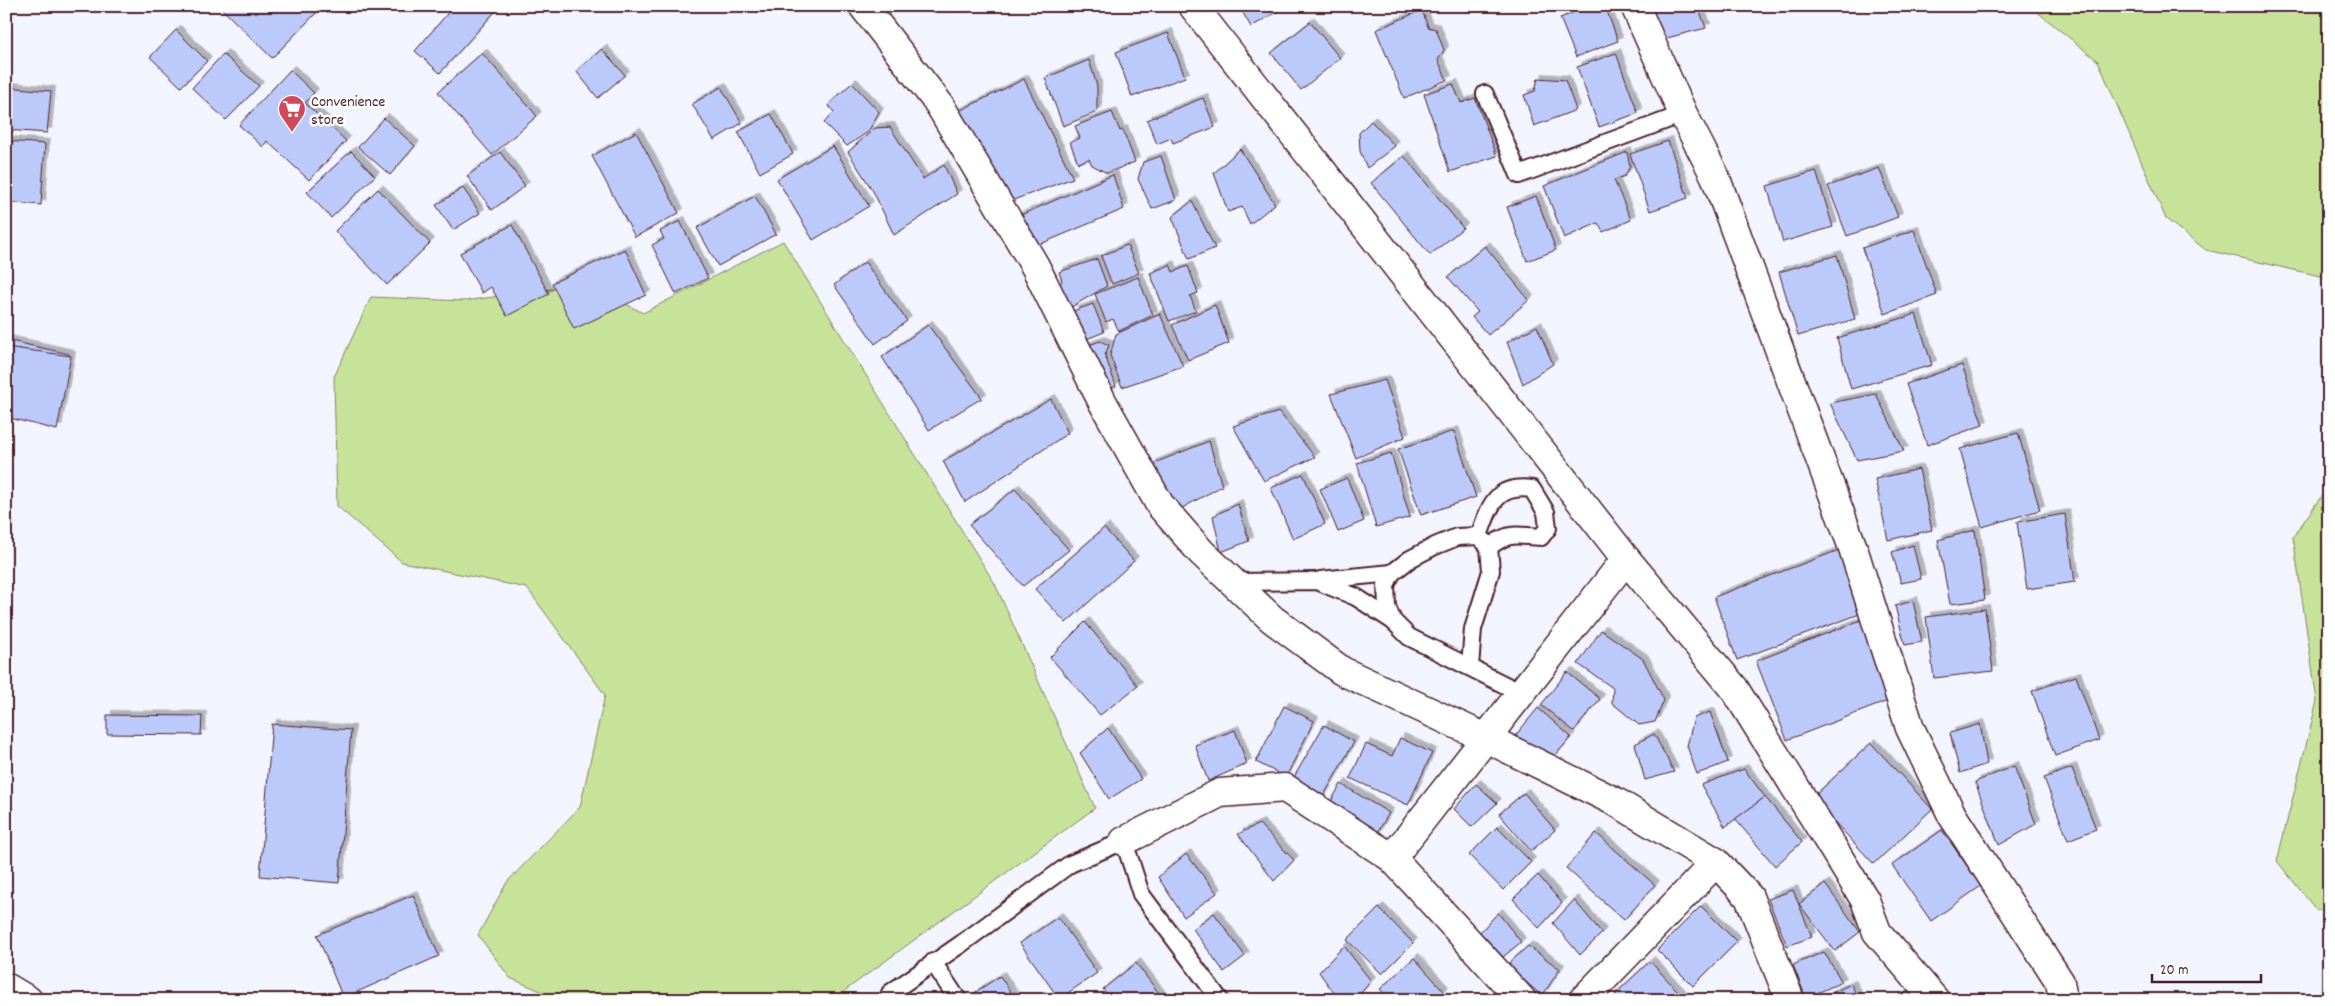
<svg xmlns="http://www.w3.org/2000/svg" width="2335" height="1006" font-family="Dekko,sans-serif">
<style>
.green{fill:#c7e39a;stroke:#888162}
.building{fill:#bccafb;stroke:#4a1f2b;filter:url(#shadow)}
.lines{fill:none;stroke-linecap:round;stroke-linejoin:round}
.service-casing{stroke:#4a1f2b;stroke-width:20}
.minor-casing{stroke:#4a1f2b;stroke-width:31}
.service{stroke:#fff;stroke-width:16}
.minor{stroke:#fff;stroke-width:28}
.labels{text-anchor:middle;stroke-width:5;stroke-linejoin:round;paint-order:stroke}
.poi-label{font-size:16px;fill:#4a1f2b;stroke:#fff;text-anchor:start}
</style>
<defs>
<filter id="shadow"><feDropShadow dx="4.5" dy="-4.5" stdDeviation="0" flood-color="#0004"/></filter>
</defs>
<rect width="100%" height="100%" fill="#f2f4fe"/>
<filter id="ink" filterUnits="userSpaceOnUse"><feTurbulence type="fractalNoise" baseFrequency=".02" numOctaves="2"/><feDisplacementMap in="SourceGraphic" scale="10" xChannelSelector="R" yChannelSelector="G"/><feConvolveMatrix kernelMatrix="1 2 1 2 8 2 1 2 1" color-interpolation-filters="sRGB"/></filter>
<g filter="url(#ink)">
<g class="green">
<path d="M 2030,6 L 2329,6 L 2329,278 L 2206,250 L 2166,219 L 2098,61 Z"/>
<path d="M 783,241 L 995,584 L 1095,808 L 832,1000 L 562,1000 L 510,978 L 478,935 L 507,882 L 580,807 L 605,695 L 527,588 L 402,562 L 337,506 L 334,377 L 371,297 L 464,301 L 588,284 L 643,313 Z"/>
<path d="M 2329,485 L 2329,905 L 2317,911 L 2277,861 L 2317,701 L 2293,537 Z"/>
</g>
<g class="building">
<path d="M 219,6 L 313,6 L 318,11 L 272,58 Z"/>
<path d="M 454,6 L 500,6 L 440,73 L 415,51 Z"/>
<path d="M 1239,6 L 1287,6 L 1251,27 Z"/>
<path d="M 1464,6 L 1484,6 L 1466,12 Z"/>
<path d="M 1591,6 L 1605,6 L 1618,41 L 1576,57 L 1560,18 Z"/>
<path d="M 1649,6 L 1698,6 L 1706,28 L 1659,40 Z"/>
<path d="M 1422,10 L 1428,27 L 1436,29 L 1444,50 L 1438,60 L 1447,80 L 1404,98 L 1376,30 Z"/>
<path d="M 1310,22 L 1340,58 L 1301,90 L 1271,53 Z"/>
<path d="M 176,30 L 207,61 L 181,87 L 150,57 Z"/>
<path d="M 1168,33 L 1185,77 L 1132,97 L 1116,52 Z"/>
<path d="M 602,49 L 625,75 L 598,98 L 576,71 Z"/>
<path d="M 482,53 L 537,116 L 492,155 L 438,92 Z"/>
<path d="M 1616,53 L 1638,113 L 1599,127 L 1577,67 Z"/>
<path d="M 223,54 L 259,86 L 226,120 L 192,88 Z"/>
<path d="M 1089,60 L 1097,86 L 1097,112 L 1063,126 L 1045,78 Z"/>
<path d="M 290,70 L 314,93 L 305,103 L 346,141 L 309,180 L 267,141 L 263,147 L 239,125 Z"/>
<path d="M 1538,78 L 1565,80 L 1576,110 L 1534,126 L 1524,95 L 1535,91 Z"/>
<path d="M 1024,79 L 1073,178 L 1000,205 L 955,113 Z"/>
<path d="M 852,83 L 879,112 L 868,132 L 847,146 L 824,123 L 834,112 L 828,105 Z"/>
<path d="M 1453,84 L 1461,103 L 1475,98 L 1497,156 L 1450,172 L 1424,94 Z"/>
<path d="M 6,87 L 51,91 L 47,133 L 6,130 Z"/>
<path d="M 721,87 L 742,123 L 714,140 L 692,104 Z"/>
<path d="M 1203,98 L 1215,127 L 1173,143 L 1171,138 L 1157,144 L 1147,120 Z"/>
<path d="M 1112,112 L 1120,131 L 1123,130 L 1135,162 L 1107,173 L 1092,165 L 1089,159 L 1078,163 L 1070,142 L 1080,138 L 1075,126 Z"/>
<path d="M 771,114 L 793,154 L 760,173 L 738,132 Z"/>
<path d="M 384,118 L 415,146 L 390,175 L 358,147 Z"/>
<path d="M 1371,121 L 1395,146 L 1367,168 L 1360,151 L 1359,133 Z"/>
<path d="M 890,127 L 923,179 L 944,165 L 957,194 L 894,235 L 873,191 L 848,152 L 875,128 Z"/>
<path d="M 636,132 L 679,213 L 635,237 L 592,156 Z"/>
<path d="M 6,141 L 45,144 L 41,205 L 6,202 Z"/>
<path d="M 1668,141 L 1688,198 L 1650,211 L 1630,154 Z"/>
<path d="M 833,146 L 869,206 L 813,240 L 777,179 Z"/>
<path d="M 1240,149 L 1275,204 L 1250,224 L 1242,207 L 1228,212 L 1214,173 Z"/>
<path d="M 351,151 L 375,176 L 331,218 L 307,192 Z"/>
<path d="M 500,152 L 525,186 L 492,210 L 467,176 Z"/>
<path d="M 1627,152 L 1630,166 L 1625,176 L 1614,180 L 1631,220 L 1603,232 L 1598,223 L 1564,238 L 1544,186 Z"/>
<path d="M 1161,156 L 1176,200 L 1152,209 L 1138,179 L 1143,162 Z"/>
<path d="M 1404,156 L 1463,228 L 1430,255 L 1371,183 Z"/>
<path d="M 1879,168 L 1898,217 L 1847,236 L 1828,186 Z"/>
<path d="M 1816,171 L 1833,227 L 1783,242 L 1767,186 Z"/>
<path d="M 1113,175 L 1124,209 L 1019,253 L 1007,221 Z"/>
<path d="M 463,188 L 480,213 L 453,230 L 436,205 Z"/>
<path d="M 378,189 L 430,243 L 387,285 L 335,231 Z"/>
<path d="M 755,196 L 776,234 L 718,266 L 697,228 Z"/>
<path d="M 1536,196 L 1556,250 L 1527,261 L 1507,207 Z"/>
<path d="M 1192,201 L 1215,248 L 1189,259 L 1172,217 Z"/>
<path d="M 680,221 L 708,278 L 676,294 L 652,245 L 664,239 L 660,231 Z"/>
<path d="M 512,225 L 549,294 L 507,316 L 491,287 L 482,293 L 460,253 Z"/>
<path d="M 1914,230 L 1937,295 L 1885,314 L 1862,248 Z"/>
<path d="M 1127,245 L 1139,273 L 1112,284 L 1101,256 Z"/>
<path d="M 1485,246 L 1529,300 L 1488,335 L 1472,317 L 1478,312 L 1448,277 Z"/>
<path d="M 625,249 L 646,295 L 574,329 L 552,283 Z"/>
<path d="M 1837,255 L 1855,319 L 1798,336 L 1779,272 Z"/>
<path d="M 1097,259 L 1107,286 L 1063,312 L 1055,290 L 1062,281 L 1059,272 Z"/>
<path d="M 865,262 L 907,321 L 875,344 L 834,285 Z"/>
<path d="M 1170,265 L 1173,272 L 1188,266 L 1198,293 L 1190,296 L 1196,311 L 1169,321 L 1150,273 Z"/>
<path d="M 1138,277 L 1153,315 L 1119,331 L 1113,319 L 1106,322 L 1095,294 Z"/>
<path d="M 1093,304 L 1104,332 L 1084,340 L 1073,311 Z"/>
<path d="M 1215,305 L 1229,343 L 1188,360 L 1172,325 Z"/>
<path d="M 1160,314 L 1183,366 L 1122,387 L 1110,355 L 1116,334 Z"/>
<path d="M 1916,314 L 1932,365 L 1851,389 L 1837,338 Z"/>
<path d="M 928,325 L 982,398 L 929,430 L 882,357 Z"/>
<path d="M 1537,326 L 1553,364 L 1523,384 L 1507,342 Z"/>
<path d="M 6,340 L 69,354 L 59,403 L 6,391 Z"/>
<path d="M 1100,341 L 1109,345 L 1105,355 L 1116,386 L 1100,393 L 1084,347 Z"/>
<path d="M 6,347 L 71,356 L 57,430 L 6,417 Z"/>
<path d="M 1962,365 L 1983,425 L 1927,445 L 1906,384 Z"/>
<path d="M 1385,380 L 1405,437 L 1356,458 L 1331,394 Z"/>
<path d="M 1876,394 L 1904,451 L 1857,460 L 1830,403 Z"/>
<path d="M 1051,399 L 1068,433 L 965,502 L 943,461 Z"/>
<path d="M 1279,412 L 1315,457 L 1264,481 L 1233,426 Z"/>
<path d="M 1454,431 L 1476,497 L 1421,515 L 1398,449 Z"/>
<path d="M 2018,433 L 2040,510 L 1982,527 L 1960,449 Z"/>
<path d="M 1209,441 L 1222,486 L 1173,513 L 1152,464 Z"/>
<path d="M 1391,453 L 1410,517 L 1376,527 L 1357,463 Z"/>
<path d="M 1919,469 L 1932,530 L 1888,540 L 1875,479 Z"/>
<path d="M 1303,474 L 1325,524 L 1293,539 L 1271,488 Z"/>
<path d="M 1347,478 L 1364,521 L 1338,532 L 1320,489 Z"/>
<path d="M 1015,489 L 1069,550 L 1023,586 L 969,525 Z"/>
<path d="M 1238,504 L 1249,541 L 1221,552 L 1213,516 Z"/>
<path d="M 2065,514 L 2075,582 L 2027,589 L 2017,522 Z"/>
<path d="M 1104,528 L 1134,561 L 1066,623 L 1035,589 Z"/>
<path d="M 1975,530 L 1985,600 L 1950,604 L 1938,540 Z"/>
<path d="M 1913,545 L 1921,579 L 1901,583 L 1892,552 Z"/>
<path d="M 1842,549 L 1865,612 L 1737,660 L 1714,597 Z"/>
<path d="M 1913,601 L 1922,642 L 1905,645 L 1895,606 Z"/>
<path d="M 1985,609 L 1993,671 L 1934,678 L 1926,617 Z"/>
<path d="M 1861,620 L 1893,699 L 1787,740 L 1756,661 Z"/>
<path d="M 1085,622 L 1138,686 L 1100,715 L 1050,657 Z"/>
<path d="M 1601,630 L 1643,659 L 1664,700 L 1655,722 L 1639,725 L 1612,703 L 1613,688 L 1578,664 Z"/>
<path d="M 1567,672 L 1600,699 L 1574,731 L 1541,705 Z"/>
<path d="M 2076,676 L 2099,740 L 2055,756 L 2032,691 Z"/>
<path d="M 1284,706 L 1314,721 L 1286,777 L 1256,762 Z"/>
<path d="M 1538,708 L 1571,737 L 1548,764 L 1515,736 Z"/>
<path d="M 1710,712 L 1728,762 L 1697,774 L 1687,746 L 1694,718 Z"/>
<path d="M 107,715 L 202,716 L 201,735 L 107,734 Z"/>
<path d="M 272,724 L 351,730 L 339,883 L 260,876 Z"/>
<path d="M 1980,724 L 1987,764 L 1960,773 L 1950,733 Z"/>
<path d="M 1324,725 L 1354,742 L 1320,802 L 1290,784 Z"/>
<path d="M 1108,728 L 1141,779 L 1109,799 L 1080,753 Z"/>
<path d="M 1235,730 L 1247,764 L 1208,781 L 1195,745 Z"/>
<path d="M 1654,734 L 1674,772 L 1645,780 L 1635,744 Z"/>
<path d="M 1400,738 L 1432,753 L 1408,805 L 1350,778 L 1366,744 L 1392,756 Z"/>
<path d="M 1871,743 L 1932,809 L 1874,864 L 1812,798 Z"/>
<path d="M 2014,766 L 2036,824 L 1999,845 L 1975,782 Z"/>
<path d="M 2072,768 L 2096,829 L 2068,840 L 2044,778 Z"/>
<path d="M 1744,769 L 1765,797 L 1725,827 L 1701,785 Z"/>
<path d="M 1341,784 L 1389,813 L 1375,837 L 1327,808 Z"/>
<path d="M 1476,784 L 1497,803 L 1472,827 L 1454,809 Z"/>
<path d="M 1524,793 L 1555,830 L 1531,851 L 1499,814 Z"/>
<path d="M 1765,797 L 1802,842 L 1775,866 L 1735,819 Z"/>
<path d="M 1259,824 L 1294,860 L 1274,881 L 1238,834 Z"/>
<path d="M 1497,827 L 1531,862 L 1503,890 L 1469,855 Z"/>
<path d="M 1942,830 L 1981,886 L 1931,921 L 1892,865 Z"/>
<path d="M 1596,833 L 1655,885 L 1624,920 L 1566,868 Z"/>
<path d="M 1186,854 L 1217,893 L 1184,917 L 1158,877 Z"/>
<path d="M 1538,875 L 1562,903 L 1539,928 L 1513,899 Z"/>
<path d="M 1825,884 L 1860,932 L 1835,951 L 1799,904 Z"/>
<path d="M 1793,890 L 1812,937 L 1787,946 L 1768,899 Z"/>
<path d="M 413,895 L 439,956 L 343,998 L 317,935 Z"/>
<path d="M 1574,900 L 1602,933 L 1580,955 L 1553,923 Z"/>
<path d="M 1701,906 L 1737,942 L 1693,986 L 1657,950 Z"/>
<path d="M 1379,908 L 1413,943 L 1382,974 L 1347,940 Z"/>
<path d="M 1214,913 L 1245,956 L 1224,972 L 1193,929 Z"/>
<path d="M 1498,913 L 1521,942 L 1503,957 L 1480,932 Z"/>
<path d="M 1058,917 L 1097,973 L 1059,999 L 1020,943 Z"/>
<path d="M 1344,946 L 1371,981 L 1355,1000 L 1339,1000 L 1319,972 Z"/>
<path d="M 1528,946 L 1560,969 L 1542,996 L 1507,965 Z"/>
<path d="M 1824,952 L 1842,982 L 1806,998 L 1793,965 Z"/>
<path d="M 1414,958 L 1444,991 L 1435,1000 L 1390,1000 L 1380,989 Z"/>
<path d="M 1650,961 L 1686,1000 L 1621,1000 L 1615,994 Z"/>
<path d="M 1136,963 L 1164,1000 L 1112,1000 L 1103,989 Z"/>
<path d="M 1000,976 L 1016,1000 L 978,1000 L 974,993 Z"/>
<path d="M 1851,984 L 1859,1000 L 1818,1000 Z"/>
<path d="M 1909,991 L 1913,1000 L 1895,1000 Z"/>
</g>
<g class="lines">
<defs>
<g id="service">
<path d="M 1485,94 L 1519,175 L 1683,114"/>
<path d="M 1479,536 C 1490,506 1495,484 1532,489 L 1546,512 L 1548,528 L 1541,537 C 1515,536 1511,531 1489,547"/>
<path d="M 1320,580 L 1392,573"/>
<path d="M 1233,582 L 1317,581 L 1356,597 L 1393,621"/>
<path d="M 1470,667 L 1473,629 L 1491,571 L 1489,547 L 1479,536 L 1457,537 L 1435,546 L 1410,559 L 1392,573 L 1386,585 L 1387,607 L 1393,621 L 1409,637 L 1521,693"/>
<path d="M 933,962 L 958,1000"/>
<path d="M 888,1000 L 890,993 L 961,944 L 1070,864 L 1124,841 L 1141,894 L 1220,1000"/>
</g>
<g id="minor">
<path d="M 863,6 L 939,104 L 1035,266 L 1102,401 L 1160,505 L 1201,552 L 1272,619 L 1342,671 L 1486,738 L 1616,802 L 1716,862 L 1749,897 L 1790,1000"/>
<path d="M 1193,6 L 1626,559 L 1734,688 L 1865,900 L 1877,932 L 1935,1000"/>
<path d="M 1635,6 L 1683,114 L 1715,176 L 1853,548 L 1910,728 L 1952,815 L 2060,982 L 2063,1000"/>
<path d="M 1124,841 L 1220,793 L 1285,788 L 1392,858 L 1522,1000"/>
<path d="M 1392,858 L 1626,559"/>
<path d="M 6,987 L 28,1000"/>
<path d="M 1583,1000 L 1716,862"/>
</g>
</defs>
<use href="#service" class="service-casing"/>
<use href="#minor" class="minor-casing"/>
<use href="#service" class="service"/>
<use href="#minor" class="minor"/>
</g>
</g>
<defs>
<symbol id="supermarket-pin" viewBox="-11 -11 22 30"><path d="M0 17L-7.5 6A9.5 9.5 0 1 1 7.5 6Z" fill="#d1495b" stroke="#fff"/><path d="M-6-5.5h2.5l.6 2H6L4.5 2H-2.5L-4.4-4H-6ZM-1.5 3.2a1.3 1.3 0 1 0 .1 0ZM3 3.2a1.3 1.3 0 1 0 .1 0Z" fill="#fff"/></symbol>
</defs>
<g fill-rule="evenodd">
<use href="#supermarket-pin" x="276" y="93" width="32" height="43"/>
</g>
<g class="labels">
<g class="poi-label">
<text x="311" y="106">Convenience<tspan x="311" dy="18">store</tspan></text>
</g>
</g>
<rect width="2335" height="1006" fill="none" stroke="#fff" stroke-width="25"/>
<rect x="12" y="12" width="2310" height="981" fill="none" stroke="#4a1f2b" stroke-width="2" filter="url(#ink)"/>
<path d="M2152 974v8h109v-8" fill="none" stroke="#4a1f2b" stroke-width="2.5"/>
<text x="2160" y="974" font-size="15" fill="#4a1f2b" stroke="#ffffff" stroke-width="4" paint-order="stroke">20 m</text>
</svg>
